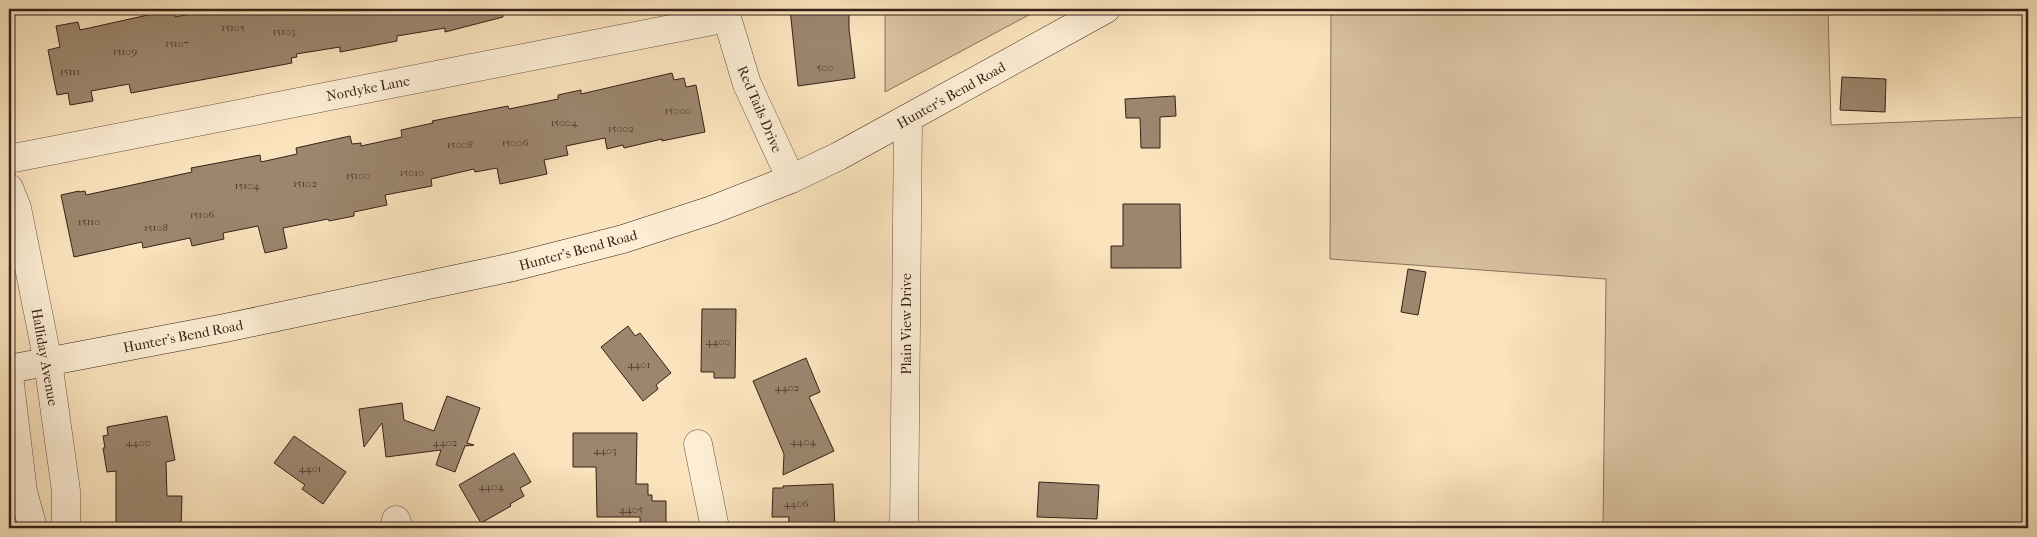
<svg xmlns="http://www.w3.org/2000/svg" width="2037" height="537" font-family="'IM FELL French Canon',serif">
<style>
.green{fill:#d9c2a1;stroke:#88725d}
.building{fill:#9c866e;stroke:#372119}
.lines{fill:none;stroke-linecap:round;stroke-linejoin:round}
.street-casing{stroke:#685242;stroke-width:29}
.secondary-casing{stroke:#372119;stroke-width:29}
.street{stroke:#fcedd4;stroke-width:28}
.secondary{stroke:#fcedd4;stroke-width:28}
.labels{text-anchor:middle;stroke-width:5;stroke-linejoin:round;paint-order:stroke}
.number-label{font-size:11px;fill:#503a2e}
.street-label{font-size:14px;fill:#372119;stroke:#fcedd4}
</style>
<rect width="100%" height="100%" fill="#fae3bd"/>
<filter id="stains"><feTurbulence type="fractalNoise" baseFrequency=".004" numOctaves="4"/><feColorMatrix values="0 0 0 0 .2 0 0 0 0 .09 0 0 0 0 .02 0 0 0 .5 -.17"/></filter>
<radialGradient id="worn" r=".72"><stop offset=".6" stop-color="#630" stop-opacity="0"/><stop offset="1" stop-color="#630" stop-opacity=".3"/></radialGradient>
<g class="green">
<path d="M 885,9 L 1040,9 L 885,92 Z"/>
<path d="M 1331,9 L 1828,9 L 1831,125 L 2028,117 L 2028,528 L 1603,528 L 1606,279 L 1330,259 Z"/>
</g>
<g class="building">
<path d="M 164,9 L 174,9 L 175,17 L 216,9 L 247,9 L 247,13 L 270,9 L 502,9 L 503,17 L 445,32 L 445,28 L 397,36 L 397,41 L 340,52 L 340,47 L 296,54 L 297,57 L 291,58 L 292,63 L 131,93 L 129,84 L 91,91 L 93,101 L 70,105 L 68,93 L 57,95 L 48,50 L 60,47 L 56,26 L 78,22 L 80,30 L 148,15 L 148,12 Z"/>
<path d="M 790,9 L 849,9 L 849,29 L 855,78 L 798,86 Z"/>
<path d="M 672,73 L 674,80 L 684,78 L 686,87 L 696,85 L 705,132 L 662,141 L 662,139 L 624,148 L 623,145 L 607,149 L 605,138 L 566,146 L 568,155 L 544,160 L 547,174 L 500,184 L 497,168 L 475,172 L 474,169 L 431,179 L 432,186 L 385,195 L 387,205 L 354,212 L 354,216 L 329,221 L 328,219 L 283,228 L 287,248 L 265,253 L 258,226 L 223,233 L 224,239 L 192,246 L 190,238 L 143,248 L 142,242 L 74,257 L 61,195 L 79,191 L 79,192 L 85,191 L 86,195 L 192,172 L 191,168 L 260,155 L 261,162 L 297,154 L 296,148 L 350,136 L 352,144 L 361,143 L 361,146 L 402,137 L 401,130 L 433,123 L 432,121 L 508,106 L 509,109 L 558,99 L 558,95 L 581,90 L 581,94 Z"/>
<path d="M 1842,77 L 1886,79 L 1885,112 L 1840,110 Z"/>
<path d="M 1175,96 L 1176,116 L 1160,117 L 1160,148 L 1141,148 L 1140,118 L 1126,118 L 1125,99 Z"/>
<path d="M 1123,204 L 1180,204 L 1181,268 L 1111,268 L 1111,246 L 1123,246 Z"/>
<path d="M 1408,269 L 1426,272 L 1418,315 L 1401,312 Z"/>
<path d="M 702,309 L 736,309 L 735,378 L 714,378 L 714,372 L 701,372 Z"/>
<path d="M 628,326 L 635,336 L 640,333 L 671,373 L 656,385 L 658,389 L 643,401 L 601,347 Z"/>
<path d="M 806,358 L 820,392 L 809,397 L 834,451 L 783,475 L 784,454 L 753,381 Z"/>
<path d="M 447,396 L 480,408 L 467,443 L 474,445 L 465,446 L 455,472 L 436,465 L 441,450 L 386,457 L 382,423 L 364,447 L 359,409 L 402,403 L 404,420 L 434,431 Z"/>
<path d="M 167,416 L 175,460 L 166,462 L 167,496 L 182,496 L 181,528 L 116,528 L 116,471 L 107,472 L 103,448 L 105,448 L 103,436 L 108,435 L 107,427 Z"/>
<path d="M 573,433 L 637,433 L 636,484 L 648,484 L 648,495 L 652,495 L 652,501 L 666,501 L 666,523 L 640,523 L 640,517 L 597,517 L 596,467 L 573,467 Z"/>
<path d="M 294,436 L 346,472 L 323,504 L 302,489 L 305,485 L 274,463 Z"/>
<path d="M 514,453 L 531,482 L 520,488 L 524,496 L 510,504 L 511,506 L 481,523 L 459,485 Z"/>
<path d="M 1039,482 L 1099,485 L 1097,519 L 1037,517 Z"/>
<path d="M 833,484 L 835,528 L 788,528 L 789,517 L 772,517 L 773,488 L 783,488 L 783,486 Z"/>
</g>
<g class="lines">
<defs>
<g id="street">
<path d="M 727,9 L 727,18 L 747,84 L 791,179"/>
<path d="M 9,159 L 727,18"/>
<path d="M 9,188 L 17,208 L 48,362 L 66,491 L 66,528"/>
<path d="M 9,376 L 23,492 L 33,528"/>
<path d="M 698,444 L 715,528"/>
<path d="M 396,520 L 399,528"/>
<path d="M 904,528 L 908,119"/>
</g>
<path id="secondary" d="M 9,369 L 225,328 L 513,267 L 623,239 L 712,210 L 791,179 L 839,156 L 1106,9"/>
</defs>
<use href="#street" class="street-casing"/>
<use href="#secondary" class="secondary-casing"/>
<use href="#street" class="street"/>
<use href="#secondary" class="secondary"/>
</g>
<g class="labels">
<g class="number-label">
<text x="233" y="31">15105</text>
<text x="284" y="35">15103</text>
<text x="177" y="47">15107</text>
<text x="125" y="55">15109</text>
<text x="825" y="71">500</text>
<text x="70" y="75">15111</text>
<text x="678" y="114">15000</text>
<text x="564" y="126">15004</text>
<text x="621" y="132">15002</text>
<text x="515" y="146">15006</text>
<text x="460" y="148">15008</text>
<text x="412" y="176">15010</text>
<text x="358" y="179">15100</text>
<text x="305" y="187">15102</text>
<text x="247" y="189">15104</text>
<text x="202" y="218">15106</text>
<text x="89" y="225">15110</text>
<text x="156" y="231">15108</text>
<text x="718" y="345">4400</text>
<text x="639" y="368">4401</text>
<text x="787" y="391">4402</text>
<text x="803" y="445">4404</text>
<text x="138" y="446">4400</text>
<text x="445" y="446">4402</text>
<text x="605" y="454">4403</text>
<text x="310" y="472">4401</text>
<text x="491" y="490">4404</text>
<text x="796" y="507">4406</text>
<text x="631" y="513">4405</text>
</g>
<g class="street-label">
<text transform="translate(368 88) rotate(-11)" y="5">Nordyke Lane</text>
<text transform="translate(951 95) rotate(-29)" y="5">Hunter's Bend Road</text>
<text transform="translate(760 109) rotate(67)" y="5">Red Tails Drive</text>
<text transform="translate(578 250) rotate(-15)" y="5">Hunter's Bend Road</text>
<text transform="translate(906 324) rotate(-90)" y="5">Plain View Drive</text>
<text transform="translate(183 336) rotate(-11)" y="5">Hunter's Bend Road</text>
<text transform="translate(45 357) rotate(80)" y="5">Halliday Avenue</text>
</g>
</g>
<rect width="2037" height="537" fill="none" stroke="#fae3bd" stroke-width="30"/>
<rect x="10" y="10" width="2017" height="517" fill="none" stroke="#372119" stroke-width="2.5"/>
<rect x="15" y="15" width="2007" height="507" fill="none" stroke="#372119"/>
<rect width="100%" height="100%" filter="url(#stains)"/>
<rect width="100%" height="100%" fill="url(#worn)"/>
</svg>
